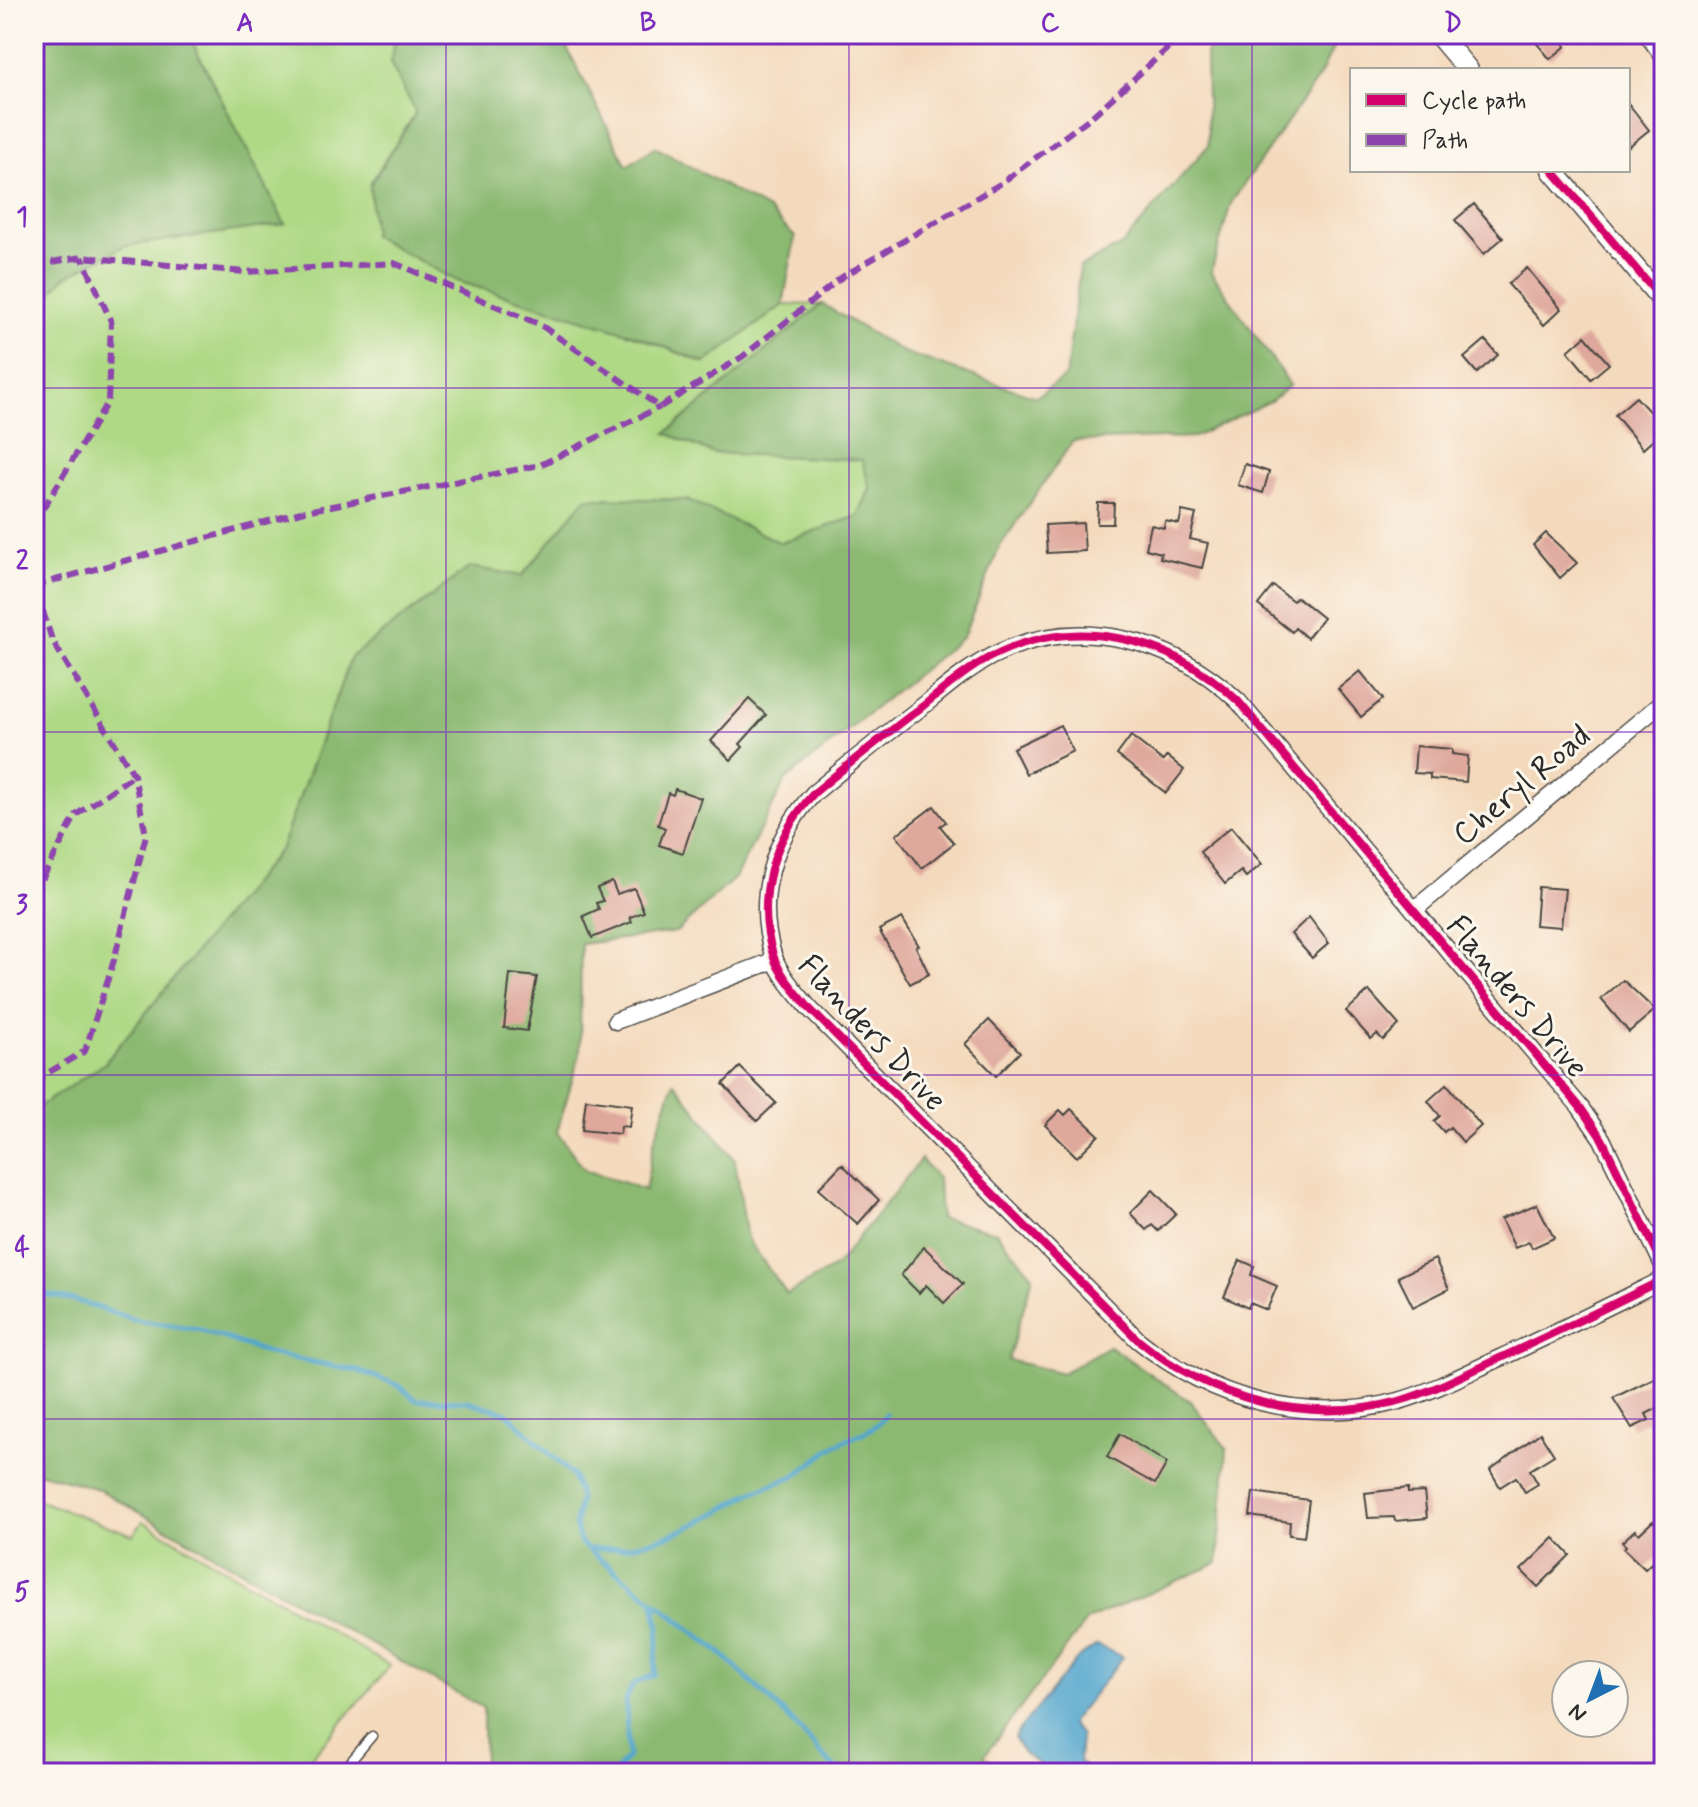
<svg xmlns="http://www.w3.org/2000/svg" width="1698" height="1807" font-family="Mynerve,sans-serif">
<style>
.green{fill:#afd985;stroke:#6d8258;stroke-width:2}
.forest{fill:#8bb972;stroke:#5b724e;stroke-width:2}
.water{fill:#51a5cd;stroke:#3e687c;stroke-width:2}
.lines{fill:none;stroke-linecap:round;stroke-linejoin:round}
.stream{stroke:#51a5cd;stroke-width:5}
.building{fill:#dfa89d}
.service-casing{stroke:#494541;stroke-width:11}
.minor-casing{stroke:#494541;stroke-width:19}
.tertiary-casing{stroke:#494541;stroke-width:23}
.service{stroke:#fff;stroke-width:8}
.minor{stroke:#fff;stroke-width:16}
.tertiary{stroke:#fff;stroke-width:20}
.quiet{stroke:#8e44ad;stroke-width:6;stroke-dasharray:12 6;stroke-linecap:butt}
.cycleway-casing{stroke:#fbf7ec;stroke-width:13}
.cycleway{stroke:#d6006c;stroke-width:8}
.grid{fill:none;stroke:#7b2cbf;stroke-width:2;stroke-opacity:0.55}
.labels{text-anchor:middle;stroke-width:6;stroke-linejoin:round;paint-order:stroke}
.street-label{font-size:32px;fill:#2b2b2b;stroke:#fbf7ec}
.neatline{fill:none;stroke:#7b2cbf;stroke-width:3}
.grid-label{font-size:26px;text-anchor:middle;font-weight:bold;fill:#7b2cbf}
</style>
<rect width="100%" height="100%" fill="#fbf7ec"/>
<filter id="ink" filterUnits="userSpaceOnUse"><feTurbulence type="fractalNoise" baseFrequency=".0125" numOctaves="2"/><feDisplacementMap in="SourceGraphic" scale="16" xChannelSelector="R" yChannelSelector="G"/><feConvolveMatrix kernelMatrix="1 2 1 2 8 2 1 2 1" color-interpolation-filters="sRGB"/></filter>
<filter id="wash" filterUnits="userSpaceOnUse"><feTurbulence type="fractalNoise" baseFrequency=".006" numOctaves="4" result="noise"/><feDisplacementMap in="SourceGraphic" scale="32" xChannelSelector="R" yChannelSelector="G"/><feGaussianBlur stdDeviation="1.8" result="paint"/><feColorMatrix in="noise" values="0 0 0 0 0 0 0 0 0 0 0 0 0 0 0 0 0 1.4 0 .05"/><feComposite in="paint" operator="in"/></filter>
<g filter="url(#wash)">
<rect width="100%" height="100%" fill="#f4dabd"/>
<g class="green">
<path d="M 188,34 L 396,34 L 391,64 L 416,112 L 370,184 L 634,335 L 704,363 L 783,305 L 822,304 L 666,433 L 712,453 L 862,459 L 870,489 L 858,516 L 781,543 L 688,500 L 586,498 L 522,576 L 470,568 L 351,657 L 281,848 L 104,1064 L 34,1110 L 34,311 L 65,277 L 124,246 L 284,223 Z"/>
<path d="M 34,1499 L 133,1535 L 143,1521 L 390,1666 L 298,1773 L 34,1773 Z"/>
</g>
<g class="forest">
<path d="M 34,34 L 188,34 L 285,224 L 124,246 L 65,277 L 34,311 Z"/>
<path d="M 396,34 L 560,34 L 627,166 L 655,147 L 768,210 L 795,237 L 783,305 L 705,363 L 634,335 L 457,281 L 373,236 L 370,185 L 416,113 L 391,64 Z"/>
<path d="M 1218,34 L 1340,34 L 1320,75 L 1231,203 L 1211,272 L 1290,385 L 1271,401 L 1194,437 L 1073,441 L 1000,546 L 963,637 L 786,780 L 735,878 L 676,932 L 581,944 L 580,1053 L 557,1132 L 585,1170 L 645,1190 L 654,1142 L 674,1082 L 735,1160 L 747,1239 L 787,1294 L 836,1266 L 921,1159 L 938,1179 L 940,1218 L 996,1232 L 1033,1276 L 1008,1360 L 1062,1373 L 1109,1346 L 1191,1402 L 1227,1449 L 1218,1563 L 1087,1620 L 984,1756 L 1006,1773 L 484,1773 L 483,1708 L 98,1489 L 34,1471 L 34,1110 L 104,1064 L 281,848 L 351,657 L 470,567 L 522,576 L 586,498 L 688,500 L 781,543 L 858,516 L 870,489 L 862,460 L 712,453 L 666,433 L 822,304 L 903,352 L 1036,397 L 1066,376 L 1080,267 L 1122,245 L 1208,146 L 1206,54 Z"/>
</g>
<path class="water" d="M 1097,1645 L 1123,1657 L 1072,1721 L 1071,1725 L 1081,1735 L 1079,1762 L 1092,1773 L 1053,1773 L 1022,1752 L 1015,1738 L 1017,1732 L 1078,1658 Z"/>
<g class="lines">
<g class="stream">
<path d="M 34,1292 L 74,1300 L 135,1320 L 198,1329 L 268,1353 L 362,1372 L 398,1385 L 416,1400 L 467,1401 L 507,1413 L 573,1476 L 580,1498 L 575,1525 L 581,1544 L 723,1655 L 789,1718 L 839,1773"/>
<path d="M 589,1549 C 648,1551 697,1526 744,1497 C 761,1486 785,1483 800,1472 C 812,1464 823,1454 835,1446 C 854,1434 873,1434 886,1414"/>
<path d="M 615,1773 L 628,1756 L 626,1700 L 633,1684 L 654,1675 L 659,1627 L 654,1603"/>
</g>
</g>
<g id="blocks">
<g class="building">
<path d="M 1529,34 L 1557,34 L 1566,46 L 1550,59 Z"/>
<path d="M 1628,103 L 1649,130 L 1628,147 Z"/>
<path d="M 1474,204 L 1503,238 L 1484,254 L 1455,220 Z"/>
<path d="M 1527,268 L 1561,309 L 1544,325 L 1508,284 Z"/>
<path d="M 1585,336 L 1609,364 L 1591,379 L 1568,351 Z"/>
<path d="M 1485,340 L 1498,355 L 1477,373 L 1464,358 Z"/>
<path d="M 1636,397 L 1656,419 L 1652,422 L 1661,433 L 1643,449 L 1615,415 Z"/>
<path d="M 1245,464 L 1269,472 L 1263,493 L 1238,485 Z"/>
<path d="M 1098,503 L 1114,503 L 1113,524 L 1097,524 Z"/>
<path d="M 1182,511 L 1196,514 L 1190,539 L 1208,543 L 1202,568 L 1160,558 L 1161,553 L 1146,549 L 1151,525 L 1164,528 L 1165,521 L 1179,524 Z"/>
<path d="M 1083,523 L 1085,551 L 1047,553 L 1045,525 Z"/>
<path d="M 1546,533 L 1577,563 L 1560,578 L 1533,545 Z"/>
<path d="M 1273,586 L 1293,601 L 1297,597 L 1323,618 L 1307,638 L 1295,628 L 1292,632 L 1258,605 Z"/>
<path d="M 1360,671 L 1383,699 L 1361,717 L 1338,689 Z"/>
<path d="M 749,699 L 766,715 L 740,744 L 743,747 L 731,760 L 711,741 Z"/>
<path d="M 1060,725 L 1073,751 L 1026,774 L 1013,748 Z"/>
<path d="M 1131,736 L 1163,761 L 1167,756 L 1184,770 L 1166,793 L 1117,755 Z"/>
<path d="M 1416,746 L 1452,749 L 1452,754 L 1468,756 L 1466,782 L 1430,779 L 1430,774 L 1414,773 Z"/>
<path d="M 675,789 L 701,798 L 683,853 L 659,845 L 665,828 L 658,825 L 668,793 L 673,795 Z"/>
<path d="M 934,806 L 946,822 L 940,826 L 954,843 L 922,868 L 896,835 Z"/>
<path d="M 1231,827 L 1262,864 L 1246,877 L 1241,871 L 1225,884 L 1200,852 Z"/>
<path d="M 612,882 L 617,894 L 634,888 L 644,912 L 630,917 L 632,922 L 592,938 L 583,916 L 599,909 L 596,903 L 603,901 L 597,888 Z"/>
<path d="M 1538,887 L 1565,889 L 1561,927 L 1535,925 Z"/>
<path d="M 1309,917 L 1329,943 L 1312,958 L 1291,934 Z"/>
<path d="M 902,918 L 919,946 L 916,947 L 929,974 L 910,984 L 879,930 Z"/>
<path d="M 510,974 L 537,977 L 527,1031 L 504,1028 Z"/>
<path d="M 1623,980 L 1655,1010 L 1629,1032 L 1601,999 Z"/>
<path d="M 1369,991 L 1399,1025 L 1383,1040 L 1377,1034 L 1371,1039 L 1346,1011 Z"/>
<path d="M 989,1020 L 1020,1052 L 996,1076 L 965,1044 Z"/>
<path d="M 740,1067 L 776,1103 L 757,1121 L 723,1084 Z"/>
<path d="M 1447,1084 L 1481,1126 L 1463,1142 L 1450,1127 L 1444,1132 L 1434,1121 L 1440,1116 L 1428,1101 Z"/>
<path d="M 586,1099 L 632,1105 L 629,1127 L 621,1126 L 620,1134 L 582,1130 Z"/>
<path d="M 1071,1109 L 1099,1135 L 1077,1157 L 1045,1125 L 1060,1110 L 1065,1115 Z"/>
<path d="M 842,1164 L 879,1200 L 858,1224 L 818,1189 Z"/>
<path d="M 1153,1190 L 1176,1214 L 1158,1231 L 1152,1225 L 1146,1230 L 1130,1213 Z"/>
<path d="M 1537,1204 L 1554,1238 L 1532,1248 L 1529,1242 L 1515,1248 L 1501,1219 Z"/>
<path d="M 924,1247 L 963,1284 L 944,1303 L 926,1285 L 919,1293 L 901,1275 Z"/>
<path d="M 1435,1259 L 1449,1289 L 1413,1307 L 1398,1277 Z"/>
<path d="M 1240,1260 L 1254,1266 L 1251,1275 L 1277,1286 L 1267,1310 L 1250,1303 L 1248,1308 L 1224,1297 Z"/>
<path d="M 1664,1373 L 1664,1405 L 1646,1414 L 1649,1420 L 1632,1428 L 1613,1398 Z"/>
<path d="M 1540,1433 L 1554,1455 L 1530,1470 L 1538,1484 L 1525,1492 L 1516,1477 L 1500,1487 L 1490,1470 Z"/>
<path d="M 1120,1434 L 1167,1463 L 1155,1484 L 1107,1457 Z"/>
<path d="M 1408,1488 L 1408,1493 L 1424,1492 L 1427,1518 L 1395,1521 L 1394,1517 L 1368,1518 L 1365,1493 Z"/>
<path d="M 1253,1492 L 1309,1500 L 1304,1537 L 1289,1535 L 1290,1522 L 1250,1516 Z"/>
<path d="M 1653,1521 L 1664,1532 L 1664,1551 L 1645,1569 L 1624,1549 L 1626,1546 L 1622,1542 L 1635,1530 L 1639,1534 Z"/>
<path d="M 1554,1538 L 1570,1555 L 1538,1587 L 1521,1570 Z"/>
</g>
</g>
</g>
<g filter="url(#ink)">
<use href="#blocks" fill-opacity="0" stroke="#494541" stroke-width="2"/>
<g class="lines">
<defs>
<path id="service" d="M 341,1773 L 372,1736"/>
<g id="minor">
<path d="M 1647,34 L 1664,57"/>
<path d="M 1414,910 L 1664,701"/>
<path d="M 616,1021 L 775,960"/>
<path d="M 1664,1267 L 1602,1139 L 1580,1107 L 1238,701 C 1171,638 1077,613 992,656 C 967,669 945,688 923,706 C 886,734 850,763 814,793 C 773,838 754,898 774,958 C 781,976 797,993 809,1008 L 1138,1340 C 1211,1399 1306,1426 1399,1401 C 1434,1391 1467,1373 1500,1358 C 1555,1333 1609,1306 1664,1279"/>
</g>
<g id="tertiary">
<path d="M 1438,34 L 1468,70"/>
<path d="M 1552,170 L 1664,302"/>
</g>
</defs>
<use href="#service" class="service-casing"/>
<use href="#minor" class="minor-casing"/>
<use href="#tertiary" class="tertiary-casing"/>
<use href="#service" class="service"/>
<use href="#minor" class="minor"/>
<use href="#tertiary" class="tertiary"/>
<g class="quiet">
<path d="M 34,265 L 82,257 L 245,272 L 394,263 L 539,324 L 660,407 L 742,357 L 842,277 L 1000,184 L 1091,117 L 1184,34"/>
<path d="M 34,524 L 108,401 L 111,321 L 82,257"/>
<path d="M 34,586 L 301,512 L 540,465 L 660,407"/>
<path d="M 34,895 L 76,815 L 134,775"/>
<path d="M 34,1081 L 85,1051 L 114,960 L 146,835 L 134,775 L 52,640 L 35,586"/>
</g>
<defs>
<g id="cycleway">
<path d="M 1552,170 L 1664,302"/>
<path d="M 1664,1267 L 1602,1139 L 1580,1107 L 1238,701 C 1171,638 1077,613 992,656 C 967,669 945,688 923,706 C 886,734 850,763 814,793 C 773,838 754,898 774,958 C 781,976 797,993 809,1008 L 1138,1340 C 1211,1399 1306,1426 1399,1401 C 1434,1391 1467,1373 1500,1358 C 1555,1333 1609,1306 1664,1279"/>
</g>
</defs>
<use href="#cycleway" class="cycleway-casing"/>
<use href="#cycleway" class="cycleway"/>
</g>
</g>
<path class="grid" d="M 446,34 L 446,1773M 849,34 L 849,1773M 1252,34 L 1252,1773M 34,388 L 1664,388M 34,732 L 1664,732M 34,1075 L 1664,1075M 34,1419 L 1664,1419"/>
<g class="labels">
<g class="street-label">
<text transform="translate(1521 784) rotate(-40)" y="11">Cheryl Road</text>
<text transform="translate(1518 996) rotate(50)" y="11">Flanders Drive</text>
<text transform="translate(873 1032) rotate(47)" y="11">Flanders Drive</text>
</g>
</g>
<rect width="1698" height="1807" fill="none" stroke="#fbf7ec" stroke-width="88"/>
<rect x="1350" y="68" width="280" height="104" fill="#fbf7ec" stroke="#a8a59f" stroke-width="2"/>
<rect x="1366" y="94" width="40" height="12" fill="#d6006c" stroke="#a8a59f" stroke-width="2"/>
<text x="1422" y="108" font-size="24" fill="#2b2b2b">Cycle path</text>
<rect x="1366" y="134" width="40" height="12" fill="#8e44ad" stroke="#a8a59f" stroke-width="2"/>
<text x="1422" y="148" font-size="24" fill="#2b2b2b">Path</text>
<g transform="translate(1590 1699) rotate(222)"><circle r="38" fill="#fbf7ec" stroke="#a8a59f" stroke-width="2"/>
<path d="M0-6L14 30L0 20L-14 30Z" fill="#1f6fb2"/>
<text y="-12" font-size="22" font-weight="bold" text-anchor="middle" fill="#2b2b2b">N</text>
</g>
<rect x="44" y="44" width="1610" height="1719" class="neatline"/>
<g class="grid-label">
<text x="245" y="31">A</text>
<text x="648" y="31">B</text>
<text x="1050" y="31">C</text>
<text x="1453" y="31">D</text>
<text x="22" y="225">1</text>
<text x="22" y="569">2</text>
<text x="22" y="913">3</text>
<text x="22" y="1256">4</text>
<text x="22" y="1600">5</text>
</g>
</svg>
